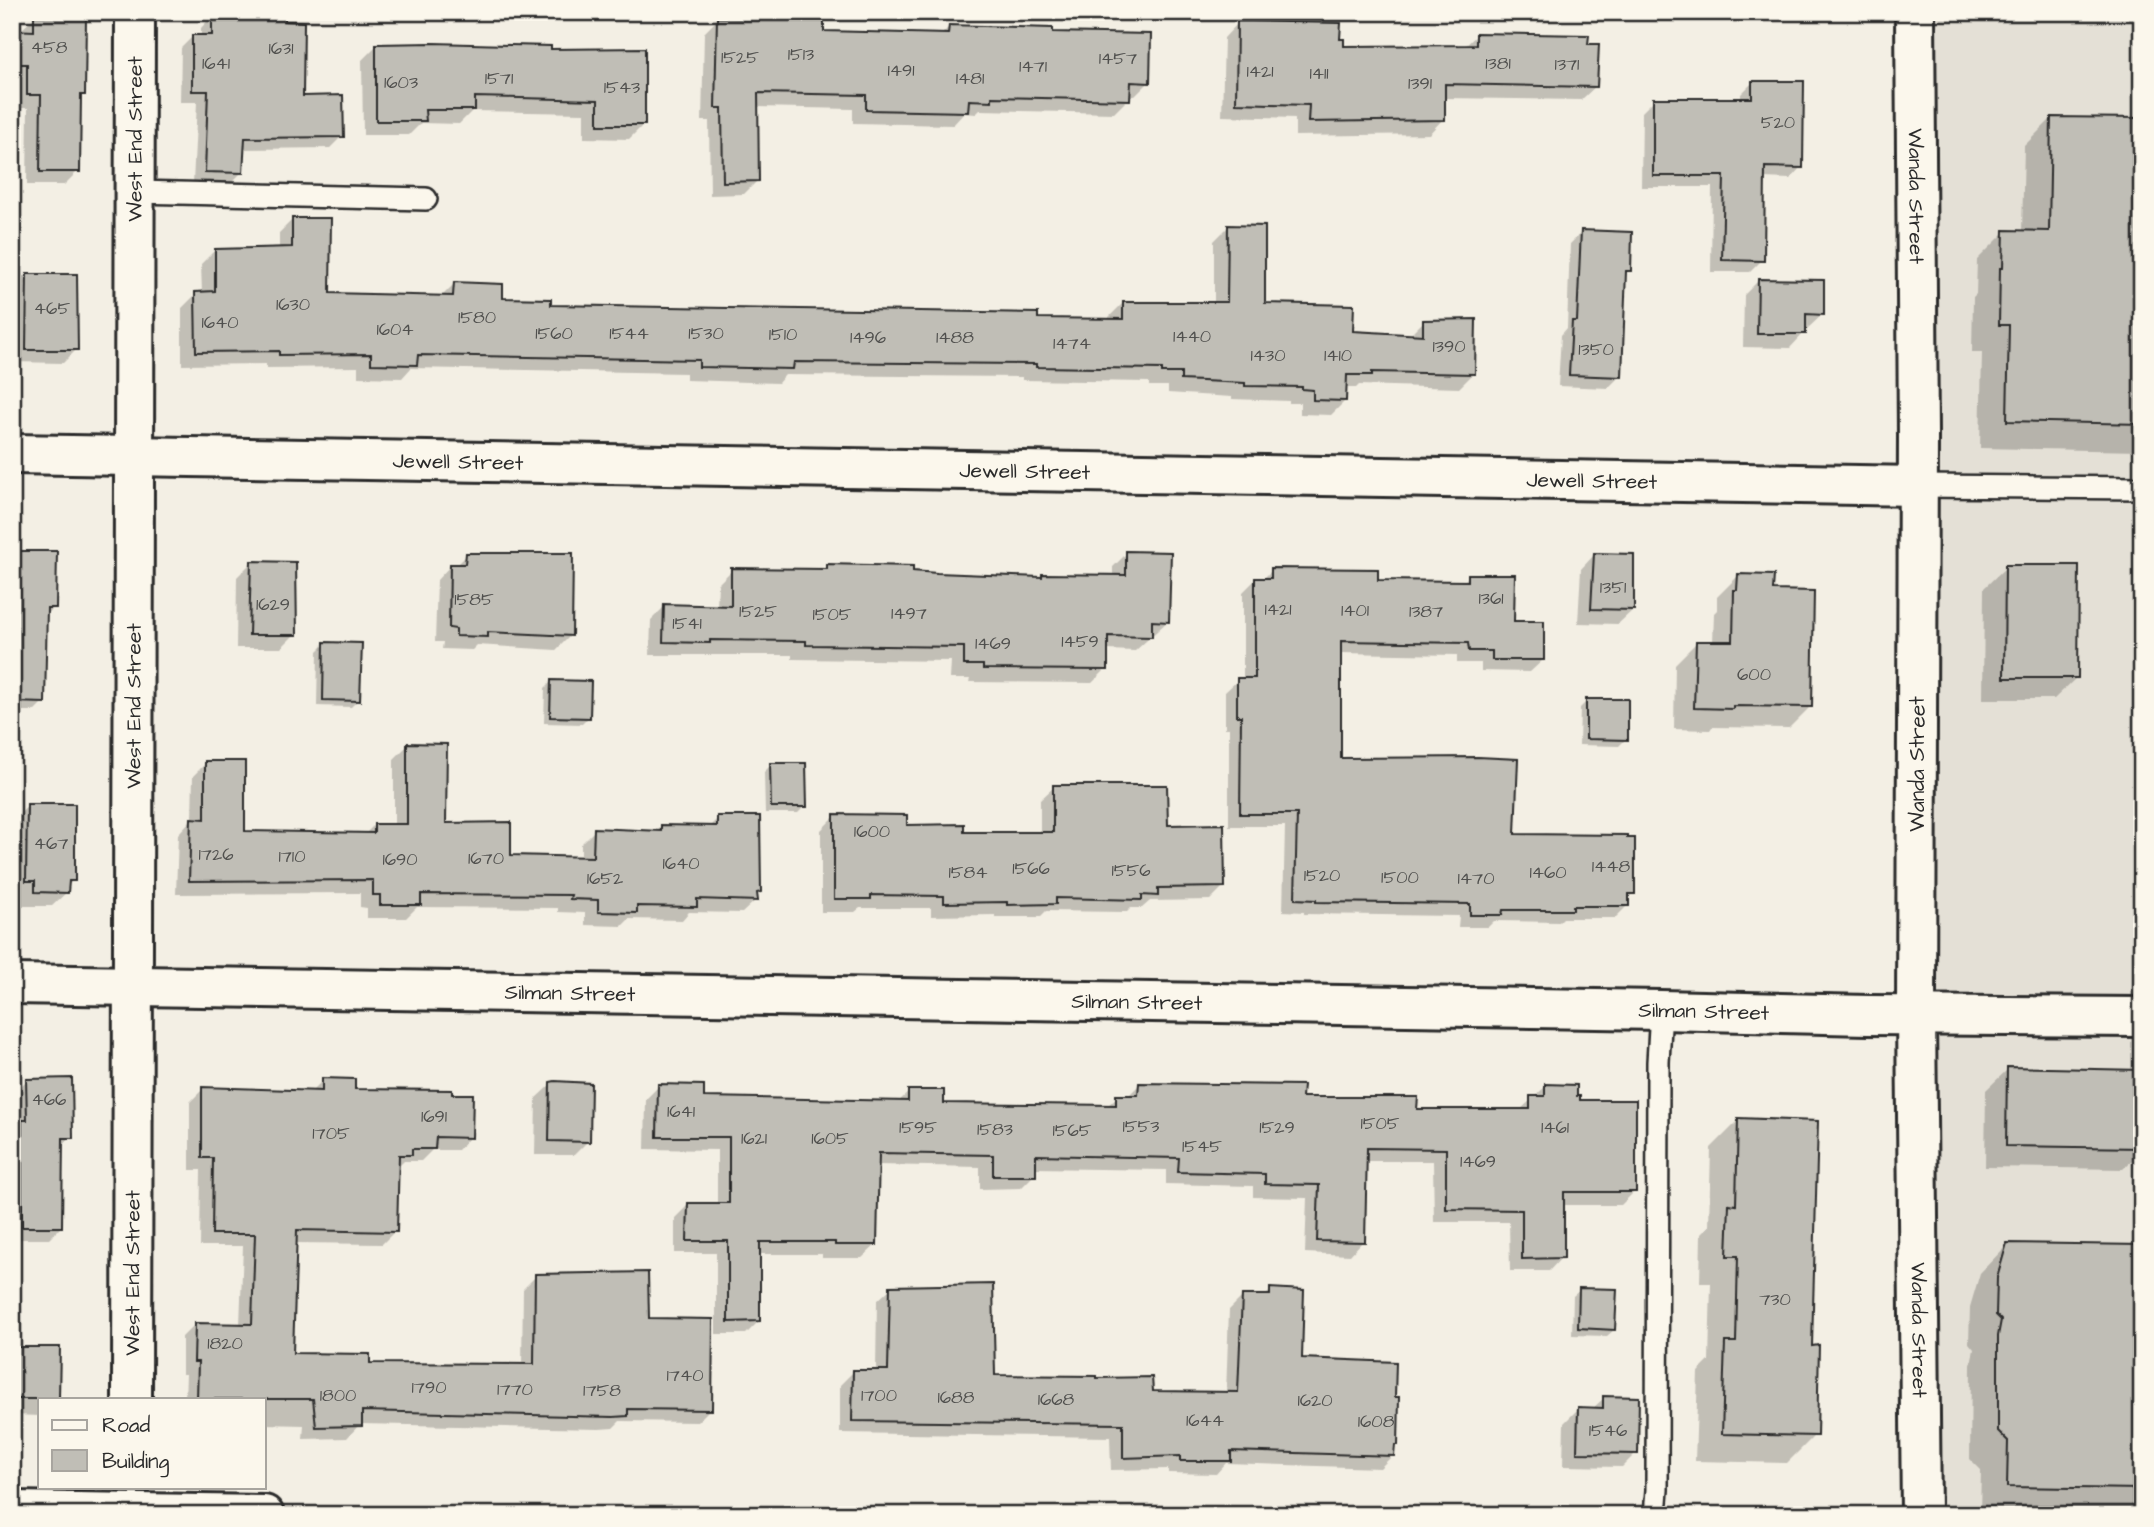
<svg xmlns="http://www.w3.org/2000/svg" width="2154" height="1527" font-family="'Architects Daughter',sans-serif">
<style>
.built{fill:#e4e0d6}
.shadow{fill:#0003}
.building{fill:#c0beb6;stroke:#2b2b2b;stroke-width:2}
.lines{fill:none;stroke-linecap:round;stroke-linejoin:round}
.service-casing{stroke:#2b2b2b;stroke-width:26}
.minor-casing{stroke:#2b2b2b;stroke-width:44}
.service{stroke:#fbf7ec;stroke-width:21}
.minor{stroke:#fbf7ec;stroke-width:38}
.labels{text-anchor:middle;stroke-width:7;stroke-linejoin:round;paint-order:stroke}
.number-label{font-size:18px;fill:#50504e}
.street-label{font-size:21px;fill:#2b2b2b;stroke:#fbf7ec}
</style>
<rect width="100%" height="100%" fill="#f3efe4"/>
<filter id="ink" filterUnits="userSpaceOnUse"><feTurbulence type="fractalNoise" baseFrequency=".0143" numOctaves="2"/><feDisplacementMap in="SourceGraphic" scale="14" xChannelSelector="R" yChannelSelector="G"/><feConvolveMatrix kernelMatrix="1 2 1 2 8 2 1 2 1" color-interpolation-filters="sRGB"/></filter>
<g filter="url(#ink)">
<path class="built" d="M 1935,12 L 2142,12 L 2142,1515 L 1935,1515 L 1939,997 Z"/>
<g class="shadow">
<path d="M 212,16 L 342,136 L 330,148 L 243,149 L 242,172 L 230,184 L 193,183 L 197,102 L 180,102 L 181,48 L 193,36 L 201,37 L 201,28 Z"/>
<path d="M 780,16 L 822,32 L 941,35 L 949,27 L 1051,34 L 1149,82 L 1135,96 L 1128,96 L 1128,99 L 1114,113 L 980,110 L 976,114 L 964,113 L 953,125 L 853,123 L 853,109 L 756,107 L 758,180 L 744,194 L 710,195 L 709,121 L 702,121 L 704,33 L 718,19 L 775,21 Z"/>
<path d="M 35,17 L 83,94 L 79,98 L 78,171 L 64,185 L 27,185 L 28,108 L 14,108 L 12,32 L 21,30 Z"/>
<path d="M 1238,23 L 1339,40 L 1342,48 L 1464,47 L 1477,35 L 1586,46 L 1596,86 L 1581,100 L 1443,98 L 1443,119 L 1429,134 L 1295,136 L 1295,118 L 1222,116 L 1224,38 Z"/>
<path d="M 377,45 L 549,48 L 644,124 L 629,139 L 584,138 L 584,113 L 472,111 L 459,124 L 421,123 L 409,135 L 363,135 L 362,60 Z"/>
<path d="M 1753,82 L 1801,167 L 1790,179 L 1763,178 L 1762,260 L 1750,272 L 1711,272 L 1712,187 L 1641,187 L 1642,112 L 1654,100 L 1741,100 L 1741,94 Z"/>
<path d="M 2052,118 L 2142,120 L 2142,451 L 1980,448 L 1982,352 L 1972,352 L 1973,297 L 1976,294 L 1977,260 L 2005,232 L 2022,232 L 2024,146 Z"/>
<path d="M 293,219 L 328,295 L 441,297 L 454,284 L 501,300 L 549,307 L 1036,320 L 1109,320 L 1109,317 L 1123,303 L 1214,304 L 1214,241 L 1228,227 L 1263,305 L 1351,333 L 1409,336 L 1424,321 L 1473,374 L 1459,388 L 1359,385 L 1356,388 L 1345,388 L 1345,401 L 1331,415 L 1300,414 L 1300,403 L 1289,403 L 1289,401 L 1232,399 L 1232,397 L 1168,393 L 1168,386 L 1149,386 L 1149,382 L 1022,380 L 1022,377 L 785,375 L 778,383 L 686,380 L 686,373 L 411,368 L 402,378 L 358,377 L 358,367 L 266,368 L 266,364 L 182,365 L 182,308 L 196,294 L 202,293 L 201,264 L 215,250 L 279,249 L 279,233 Z"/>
<path d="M 12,226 L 13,276 L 76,276 L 76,350 L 63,363 L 12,362 Z"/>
<path d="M 1582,232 L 1629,270 L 1624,275 L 1620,376 L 1608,388 L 1558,386 L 1561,335 L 1567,328 L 1570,244 Z"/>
<path d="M 1758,281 L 1822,315 L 1807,329 L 1804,329 L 1804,333 L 1790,348 L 1743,347 L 1744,295 Z"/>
<path d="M 12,553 L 55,607 L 45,616 L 43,702 L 34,711 L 12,711 Z"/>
<path d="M 1127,553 L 1168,621 L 1135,651 L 1106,650 L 1106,669 L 1092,683 L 969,682 L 970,679 L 950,679 L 951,661 L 792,659 L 792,655 L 650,655 L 651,620 L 665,606 L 717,607 L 718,584 L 732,570 L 822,571 L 827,566 L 911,573 L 1040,579 L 1043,576 L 1113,576 L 1113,567 Z"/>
<path d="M 1595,554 L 1633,610 L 1618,624 L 1578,623 L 1581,569 Z"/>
<path d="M 467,555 L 571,635 L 556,650 L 477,645 L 472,650 L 442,649 L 443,642 L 435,642 L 437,580 L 451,565 L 456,566 Z"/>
<path d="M 251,563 L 295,634 L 281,648 L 236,648 L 237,577 Z"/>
<path d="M 2006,567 L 2076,678 L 2054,699 L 1983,699 L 1984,588 Z"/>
<path d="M 1272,570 L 1376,582 L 1462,583 L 1469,576 L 1513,623 L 1543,660 L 1530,672 L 1481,671 L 1481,663 L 1457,663 L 1457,655 L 1339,653 L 1339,760 L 1514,836 L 1633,893 L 1627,899 L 1627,906 L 1615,918 L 1563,918 L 1559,922 L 1494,921 L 1488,927 L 1458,927 L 1459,916 L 1304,914 L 1304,912 L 1283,911 L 1285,826 L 1229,826 L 1229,728 L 1225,728 L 1225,692 L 1238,680 L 1243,680 L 1243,592 L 1256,579 L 1262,580 Z"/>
<path d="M 1738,576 L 1771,592 L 1810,707 L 1789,728 L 1712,727 L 1710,730 L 1674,729 L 1675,664 L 1696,643 L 1713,643 L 1714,613 L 1717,610 L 1717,597 Z"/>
<path d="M 325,644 L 358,700 L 351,707 L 317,706 L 318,651 Z"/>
<path d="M 551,682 L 589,717 L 582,724 L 544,723 L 545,688 Z"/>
<path d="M 1587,701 L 1626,739 L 1619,746 L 1579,745 L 1580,708 Z"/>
<path d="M 408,745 L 444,824 L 509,857 L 581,858 L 581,844 L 595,830 L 656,832 L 661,827 L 708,828 L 718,818 L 759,892 L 756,895 L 756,900 L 742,913 L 689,912 L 682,920 L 629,919 L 622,926 L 585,925 L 585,913 L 558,912 L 558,908 L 417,907 L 406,918 L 367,918 L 367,908 L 360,907 L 360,893 L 176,894 L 178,834 L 192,819 L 193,776 L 206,763 L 244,833 L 365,834 L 374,825 L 394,826 L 394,759 Z"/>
<path d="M 771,765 L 805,806 L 798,813 L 765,813 L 764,772 Z"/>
<path d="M 1054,787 L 1166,826 L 1223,887 L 1210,900 L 1150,901 L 1142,908 L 1131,908 L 1127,912 L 1046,911 L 1040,917 L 995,917 L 995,915 L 931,916 L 931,908 L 860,908 L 855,912 L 821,912 L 821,830 L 835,816 L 962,834 L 1040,834 L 1040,800 Z"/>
<path d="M 28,806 L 73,880 L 67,887 L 67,892 L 52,906 L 21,906 L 21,895 L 13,895 L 13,820 Z"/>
<path d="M 2008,1069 L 2142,1071 L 2142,1151 L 2123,1169 L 1985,1167 L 1986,1090 Z"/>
<path d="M 27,1080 L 71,1137 L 61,1147 L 61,1227 L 49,1239 L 12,1239 L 12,1132 L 16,1129 L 15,1092 Z"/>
<path d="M 323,1080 L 470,1137 L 458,1150 L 432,1150 L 421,1161 L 404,1161 L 397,1168 L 395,1231 L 382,1244 L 295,1243 L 291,1355 L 368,1365 L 522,1366 L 523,1289 L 536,1276 L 647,1320 L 710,1409 L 697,1422 L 620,1421 L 613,1428 L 599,1429 L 360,1424 L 347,1438 L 303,1439 L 304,1425 L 264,1424 L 264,1399 L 185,1399 L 186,1374 L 182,1374 L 182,1337 L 195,1324 L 240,1325 L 243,1246 L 200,1246 L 201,1170 L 190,1170 L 190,1102 L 203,1089 L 311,1092 Z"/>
<path d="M 551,1084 L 588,1141 L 574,1155 L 535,1155 L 536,1098 Z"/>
<path d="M 1139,1085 L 1416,1110 L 1519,1111 L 1546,1086 L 1575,1098 L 1634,1192 L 1621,1205 L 1562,1205 L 1562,1257 L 1549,1271 L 1510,1271 L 1509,1222 L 1434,1222 L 1433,1161 L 1365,1161 L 1363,1241 L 1350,1255 L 1305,1253 L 1307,1198 L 1253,1197 L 1253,1186 L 1166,1184 L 1166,1170 L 1034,1168 L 1034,1175 L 1021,1188 L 980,1189 L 980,1167 L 877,1165 L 876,1245 L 862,1258 L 822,1258 L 822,1254 L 758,1254 L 759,1321 L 746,1334 L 716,1334 L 716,1253 L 675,1253 L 675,1218 L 688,1205 L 717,1205 L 717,1150 L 645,1149 L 646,1099 L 659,1086 L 702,1099 L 898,1102 L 909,1092 L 942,1105 L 1107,1106 L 1117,1097 L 1127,1097 Z"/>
<path d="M 1739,1120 L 1810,1347 L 1815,1435 L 1787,1463 L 1695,1461 L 1698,1372 L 1709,1361 L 1711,1283 L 1700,1283 L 1701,1234 L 1709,1226 L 1711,1148 Z"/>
<path d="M 2008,1244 L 2142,1246 L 2142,1501 L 2126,1515 L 1980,1514 L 1981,1470 L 1970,1459 L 1971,1365 L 1974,1349 L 1969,1343 L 1970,1307 L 1980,1273 Z"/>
<path d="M 12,1265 L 19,1265 L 18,1349 L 58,1349 L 58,1399 L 40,1399 L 40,1416 L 12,1415 Z"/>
<path d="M 891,1288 L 994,1376 L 1095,1380 L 1151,1393 L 1226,1394 L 1229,1310 L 1243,1296 L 1264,1297 L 1271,1290 L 1300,1360 L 1396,1445 L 1393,1448 L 1393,1455 L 1380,1468 L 1226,1463 L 1216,1474 L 1168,1473 L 1168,1469 L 1111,1470 L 1110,1437 L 840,1433 L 840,1385 L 853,1372 L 876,1371 L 877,1301 Z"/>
<path d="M 1580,1290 L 1614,1330 L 1607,1336 L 1572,1335 L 1573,1296 Z"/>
<path d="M 1604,1398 L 1636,1453 L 1622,1467 L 1563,1466 L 1564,1423 L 1578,1409 L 1592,1409 Z"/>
</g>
<g class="building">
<path d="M 779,14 L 824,14 L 824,31 L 948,34 L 949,25 L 1053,28 L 1053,32 L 1151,34 L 1150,83 L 1131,82 L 1130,100 L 992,97 L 992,101 L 969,100 L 968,112 L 866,110 L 866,95 L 758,93 L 759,181 L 723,182 L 722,108 L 715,108 L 717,17 L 779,19 Z"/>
<path d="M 34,15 L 86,16 L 85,95 L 81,95 L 80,172 L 40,172 L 41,95 L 27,95 L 27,64 L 12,64 L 12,30 L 34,31 Z"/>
<path d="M 212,15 L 285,17 L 285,21 L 304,22 L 303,96 L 343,95 L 344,137 L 245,138 L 243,173 L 205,172 L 208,91 L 192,91 L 192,35 L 212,35 Z"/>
<path d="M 1237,21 L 1341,23 L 1340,39 L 1344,39 L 1344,46 L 1476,45 L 1476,33 L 1589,35 L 1588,44 L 1599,44 L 1597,87 L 1445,84 L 1445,120 L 1308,122 L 1309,105 L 1236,103 Z"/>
<path d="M 433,43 L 551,46 L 551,49 L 645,48 L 645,125 L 598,125 L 598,100 L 475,97 L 475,110 L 425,110 L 426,121 L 376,121 L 376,44 Z"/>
<path d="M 1752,81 L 1804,81 L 1803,168 L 1765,167 L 1764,261 L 1722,260 L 1724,176 L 1653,176 L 1653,98 L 1752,98 Z"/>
<path d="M 2051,117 L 2142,118 L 2142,424 L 2007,421 L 2009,325 L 1999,325 L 2000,268 L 2003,268 L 2004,230 L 2049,231 Z"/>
<path d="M 292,218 L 331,218 L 330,293 L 453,296 L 454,282 L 503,284 L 503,298 L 551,299 L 551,305 L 1038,313 L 1038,318 L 1123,319 L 1123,302 L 1227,302 L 1228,225 L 1265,226 L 1265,303 L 1354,305 L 1353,331 L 1423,335 L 1423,320 L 1476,319 L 1475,374 L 1372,372 L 1372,375 L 1347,375 L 1346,401 L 1313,400 L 1313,390 L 1302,389 L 1302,387 L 1245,386 L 1245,383 L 1181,380 L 1181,373 L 1162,373 L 1162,369 L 1036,367 L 1036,364 L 794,362 L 793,369 L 699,367 L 699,360 L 418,355 L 417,365 L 371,364 L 371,354 L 279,355 L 279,351 L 196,352 L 195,292 L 215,291 L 215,249 L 292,247 Z"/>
<path d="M 1581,230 L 1632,232 L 1631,271 L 1626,271 L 1622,377 L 1569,375 L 1572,321 L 1577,321 Z"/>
<path d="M 27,274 L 77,274 L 78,350 L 26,350 Z"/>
<path d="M 1758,279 L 1824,280 L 1824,315 L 1806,314 L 1806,334 L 1757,334 Z"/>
<path d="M 12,551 L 57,551 L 56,608 L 47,608 L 45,703 L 12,702 Z"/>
<path d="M 1126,551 L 1171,552 L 1169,622 L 1152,621 L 1152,637 L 1108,636 L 1108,670 L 983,669 L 983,665 L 964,665 L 964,647 L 806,645 L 806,641 L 710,640 L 710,643 L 663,642 L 664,604 L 731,606 L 731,568 L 827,569 L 827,564 L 913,566 L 913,571 L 937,573 L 1042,577 L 1042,574 L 1126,575 Z"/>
<path d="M 466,553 L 573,553 L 572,636 L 488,632 L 488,637 L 456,636 L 456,629 L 449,628 L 450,564 L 465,564 Z"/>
<path d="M 1594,553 L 1634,554 L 1634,610 L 1591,609 Z"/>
<path d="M 251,561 L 296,562 L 297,635 L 249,635 Z"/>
<path d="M 2005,565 L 2079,565 L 2078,678 L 2004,678 Z"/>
<path d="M 1271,568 L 1378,569 L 1378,580 L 1468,581 L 1468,574 L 1515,574 L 1514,621 L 1544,621 L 1544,660 L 1492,660 L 1492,651 L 1469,651 L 1468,643 L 1341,641 L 1341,758 L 1478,757 L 1518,759 L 1515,834 L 1627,835 L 1627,838 L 1635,838 L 1635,894 L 1629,894 L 1629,906 L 1573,906 L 1573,910 L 1503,910 L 1502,915 L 1470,915 L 1470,904 L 1316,902 L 1316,900 L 1295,899 L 1297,814 L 1240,814 L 1241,716 L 1237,716 L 1237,678 L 1255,678 L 1255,578 L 1271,578 Z"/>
<path d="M 1738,574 L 1774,575 L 1773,590 L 1814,591 L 1812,707 L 1733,706 L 1733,709 L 1694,708 L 1696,641 L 1733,641 L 1734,590 L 1737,590 Z"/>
<path d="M 324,642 L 362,643 L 360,701 L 323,700 Z"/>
<path d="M 551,680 L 591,681 L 590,718 L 550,717 Z"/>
<path d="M 1586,699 L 1628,699 L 1628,740 L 1586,739 Z"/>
<path d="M 407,743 L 447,744 L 446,823 L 511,822 L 511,855 L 593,857 L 594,828 L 661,831 L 661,825 L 717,826 L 717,816 L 760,816 L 761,892 L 757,893 L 758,901 L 697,899 L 697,907 L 637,906 L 637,913 L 598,912 L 598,900 L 570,899 L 571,895 L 421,894 L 421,905 L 380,905 L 380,895 L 373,895 L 373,880 L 189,881 L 191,818 L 205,819 L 205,761 L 245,761 L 245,831 L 374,833 L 374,824 L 407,824 Z"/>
<path d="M 770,763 L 806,763 L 807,807 L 771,807 Z"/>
<path d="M 1053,785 L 1167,785 L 1168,825 L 1224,824 L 1225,887 L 1158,888 L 1158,896 L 1142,895 L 1142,900 L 1056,898 L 1056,904 L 1007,905 L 1007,902 L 944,903 L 944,896 L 871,895 L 871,899 L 834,899 L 834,814 L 907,815 L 907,825 L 964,824 L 964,832 L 1053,832 Z"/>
<path d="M 27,804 L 75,804 L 75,881 L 69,881 L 68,893 L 35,892 L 35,881 L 26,881 Z"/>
<path d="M 2007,1067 L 2142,1070 L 2142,1148 L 2006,1146 Z"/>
<path d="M 72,1078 L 73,1138 L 63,1138 L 62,1227 L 22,1227 L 22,1120 L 27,1120 L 26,1079 Z"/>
<path d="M 322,1078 L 355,1079 L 355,1089 L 452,1090 L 452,1094 L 473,1094 L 472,1138 L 436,1137 L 435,1149 L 412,1149 L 412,1155 L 399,1155 L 397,1232 L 297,1230 L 293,1353 L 370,1354 L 370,1363 L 534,1364 L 535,1274 L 648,1272 L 649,1318 L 713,1319 L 712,1410 L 628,1409 L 628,1416 L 613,1417 L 362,1411 L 362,1426 L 316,1427 L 313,1399 L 197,1399 L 198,1362 L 194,1362 L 195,1323 L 252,1324 L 255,1234 L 212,1234 L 213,1158 L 202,1158 L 202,1087 L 322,1091 Z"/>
<path d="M 555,1081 L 591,1083 L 590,1142 L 549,1141 L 550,1082 Z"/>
<path d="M 1139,1083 L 1303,1085 L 1302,1097 L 1418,1097 L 1417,1109 L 1530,1109 L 1530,1096 L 1545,1096 L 1545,1084 L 1577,1085 L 1577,1096 L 1580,1096 L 1580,1100 L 1636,1100 L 1636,1192 L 1564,1192 L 1564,1258 L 1522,1259 L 1522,1210 L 1446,1209 L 1446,1149 L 1367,1148 L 1365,1242 L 1317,1241 L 1319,1185 L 1265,1184 L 1265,1174 L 1178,1172 L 1179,1158 L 1036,1155 L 1036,1176 L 993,1176 L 993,1155 L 879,1153 L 877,1245 L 835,1245 L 835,1242 L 760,1242 L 760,1321 L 728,1322 L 728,1241 L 687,1241 L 688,1203 L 729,1203 L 729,1137 L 657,1137 L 658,1084 L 704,1085 L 704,1097 L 908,1101 L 908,1090 L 944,1090 L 944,1103 L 1116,1105 L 1116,1095 L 1138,1095 Z"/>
<path d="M 1738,1118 L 1818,1121 L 1812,1346 L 1819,1345 L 1817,1436 L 1722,1434 L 1725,1342 L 1736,1342 L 1738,1256 L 1727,1256 L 1729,1204 L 1736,1205 Z"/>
<path d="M 2007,1243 L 2142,1245 L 2142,1489 L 2007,1487 L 2008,1441 L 1998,1431 L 1998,1336 L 2001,1320 L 1996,1315 L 1997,1278 Z"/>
<path d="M 993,1284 L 995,1375 L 1097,1376 L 1097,1378 L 1152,1377 L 1153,1391 L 1238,1392 L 1242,1295 L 1270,1295 L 1270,1288 L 1304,1290 L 1302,1358 L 1396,1362 L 1395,1397 L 1399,1397 L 1398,1445 L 1395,1445 L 1394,1456 L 1231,1451 L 1231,1461 L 1180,1461 L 1180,1456 L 1123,1458 L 1123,1424 L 852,1421 L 853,1370 L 888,1370 L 890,1286 Z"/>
<path d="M 1579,1288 L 1617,1289 L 1615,1330 L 1578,1328 Z"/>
<path d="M 12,1347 L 60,1347 L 59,1399 L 12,1399 Z"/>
<path d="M 1603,1396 L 1639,1397 L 1638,1454 L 1577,1453 L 1578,1407 L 1603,1408 Z"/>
</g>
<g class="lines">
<defs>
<g id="service">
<path d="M 135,192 L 426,199"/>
<path d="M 1918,486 L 2142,488"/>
<path d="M 1655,1515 L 1657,1490 L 1658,1062 L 1661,1010"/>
</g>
<g id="minor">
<path id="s1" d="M 1915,12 L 1918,436 L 1916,1015 L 1921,1515"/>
<path id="s2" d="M 12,454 L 1918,486"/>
<path id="s3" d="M 12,984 L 1661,1010 L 1868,1015 L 2142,1017"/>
<path id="s4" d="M 132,1399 L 135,12"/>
<path d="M 12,1511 L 264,1515"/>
</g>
</defs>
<use href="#service" class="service-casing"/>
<use href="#minor" class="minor-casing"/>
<use href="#service" class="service"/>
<use href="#minor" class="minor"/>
</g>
</g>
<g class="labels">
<g class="number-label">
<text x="49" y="53">458</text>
<text x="281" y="54">1631</text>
<text x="801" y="60">1513</text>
<text x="740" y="63">1525</text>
<text x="1118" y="64">1457</text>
<text x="216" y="69">1641</text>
<text x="1498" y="69">1381</text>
<text x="1567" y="70">1371</text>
<text x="1033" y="72">1471</text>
<text x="901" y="76">1491</text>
<text x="1260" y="77">1421</text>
<text x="1319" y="79">1411</text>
<text x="499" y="84">1571</text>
<text x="970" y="84">1481</text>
<text x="401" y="88">1603</text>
<text x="1420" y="89">1391</text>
<text x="622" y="93">1543</text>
<text x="1778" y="128">520</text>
<text x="293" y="310">1630</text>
<text x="52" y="314">465</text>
<text x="477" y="323">1580</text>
<text x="220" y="328">1640</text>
<text x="395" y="335">1604</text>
<text x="554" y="339">1560</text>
<text x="629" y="339">1544</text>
<text x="706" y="339">1530</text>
<text x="783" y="340">1510</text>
<text x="1192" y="342">1440</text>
<text x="868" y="343">1496</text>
<text x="955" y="343">1488</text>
<text x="1072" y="349">1474</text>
<text x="1449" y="352">1390</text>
<text x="1596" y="355">1350</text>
<text x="1268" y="361">1430</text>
<text x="1338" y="361">1410</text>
<text x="1613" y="593">1351</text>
<text x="1491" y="604">1361</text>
<text x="474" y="605">1585</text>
<text x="273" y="610">1629</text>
<text x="1278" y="615">1421</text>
<text x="1355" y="616">1401</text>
<text x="758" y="617">1525</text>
<text x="1426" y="617">1387</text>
<text x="909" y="619">1497</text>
<text x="832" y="620">1505</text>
<text x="687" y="629">1541</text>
<text x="1080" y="647">1459</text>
<text x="993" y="649">1469</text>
<text x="1754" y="680">600</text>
<text x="872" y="837">1600</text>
<text x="51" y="849">467</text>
<text x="216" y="860">1726</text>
<text x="292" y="862">1710</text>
<text x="486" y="864">1670</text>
<text x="400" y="865">1690</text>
<text x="681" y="869">1640</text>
<text x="1611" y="872">1448</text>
<text x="1031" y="874">1566</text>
<text x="1131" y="876">1556</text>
<text x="968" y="878">1584</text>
<text x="1548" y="878">1460</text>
<text x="1322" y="881">1520</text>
<text x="1400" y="883">1500</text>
<text x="605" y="884">1652</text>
<text x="1476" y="884">1470</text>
<text x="49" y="1105">466</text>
<text x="681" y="1117">1641</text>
<text x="434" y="1122">1691</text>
<text x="1380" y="1129">1505</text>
<text x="1141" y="1132">1553</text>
<text x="918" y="1133">1595</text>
<text x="1277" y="1133">1529</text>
<text x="1555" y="1133">1461</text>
<text x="995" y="1135">1583</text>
<text x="1072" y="1136">1565</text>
<text x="331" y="1139">1705</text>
<text x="754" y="1144">1621</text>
<text x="830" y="1144">1605</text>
<text x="1202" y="1152">1545</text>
<text x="1478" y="1167">1469</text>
<text x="1775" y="1305">730</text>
<text x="225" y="1349">1820</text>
<text x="685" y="1381">1740</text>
<text x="429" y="1393">1790</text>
<text x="515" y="1395">1770</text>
<text x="602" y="1396">1758</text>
<text x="338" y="1401">1800</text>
<text x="879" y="1401">1700</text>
<text x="956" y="1403">1688</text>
<text x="1056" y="1405">1668</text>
<text x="1315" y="1406">1620</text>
<text x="1205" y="1426">1644</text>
<text x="1376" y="1427">1608</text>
<text x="1608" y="1436">1546</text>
</g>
<g class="street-label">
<text dy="7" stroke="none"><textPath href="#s4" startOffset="1260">West End Street</textPath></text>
<text dy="7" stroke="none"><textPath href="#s1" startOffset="184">Wanda Street</textPath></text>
<text dy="7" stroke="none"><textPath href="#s2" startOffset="446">Jewell Street</textPath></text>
<text dy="7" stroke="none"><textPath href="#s2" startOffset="1013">Jewell Street</textPath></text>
<text dy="7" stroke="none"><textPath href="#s2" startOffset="1580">Jewell Street</textPath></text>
<text dy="7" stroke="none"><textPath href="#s4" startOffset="693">West End Street</textPath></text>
<text transform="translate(1917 764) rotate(-90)" y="7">Wanda Street</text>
<text dy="7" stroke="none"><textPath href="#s3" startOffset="558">Silman Street</textPath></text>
<text dy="7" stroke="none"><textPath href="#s3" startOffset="1125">Silman Street</textPath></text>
<text dy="7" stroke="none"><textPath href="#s3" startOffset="1692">Silman Street</textPath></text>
<text dy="7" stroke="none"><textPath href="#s4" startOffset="126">West End Street</textPath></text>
<text dy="7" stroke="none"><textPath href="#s1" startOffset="1318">Wanda Street</textPath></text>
</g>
</g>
<rect width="2154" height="1527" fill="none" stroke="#fbf7ec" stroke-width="42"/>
<rect x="21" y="21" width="2112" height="1485" fill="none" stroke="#2b2b2b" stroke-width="2.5" filter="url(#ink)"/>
<rect x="38" y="1398" width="228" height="91" fill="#fbf7ec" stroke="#a8a59f" stroke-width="2"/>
<rect x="52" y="1420" width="35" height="10" fill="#fbf7ec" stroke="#a8a59f" stroke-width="2"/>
<text x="102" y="1432" font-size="21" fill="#2b2b2b">Road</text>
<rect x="52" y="1450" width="35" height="21" fill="#c0beb6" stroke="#a8a59f" stroke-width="2"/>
<text x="102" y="1468" font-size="21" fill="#2b2b2b">Building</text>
</svg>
